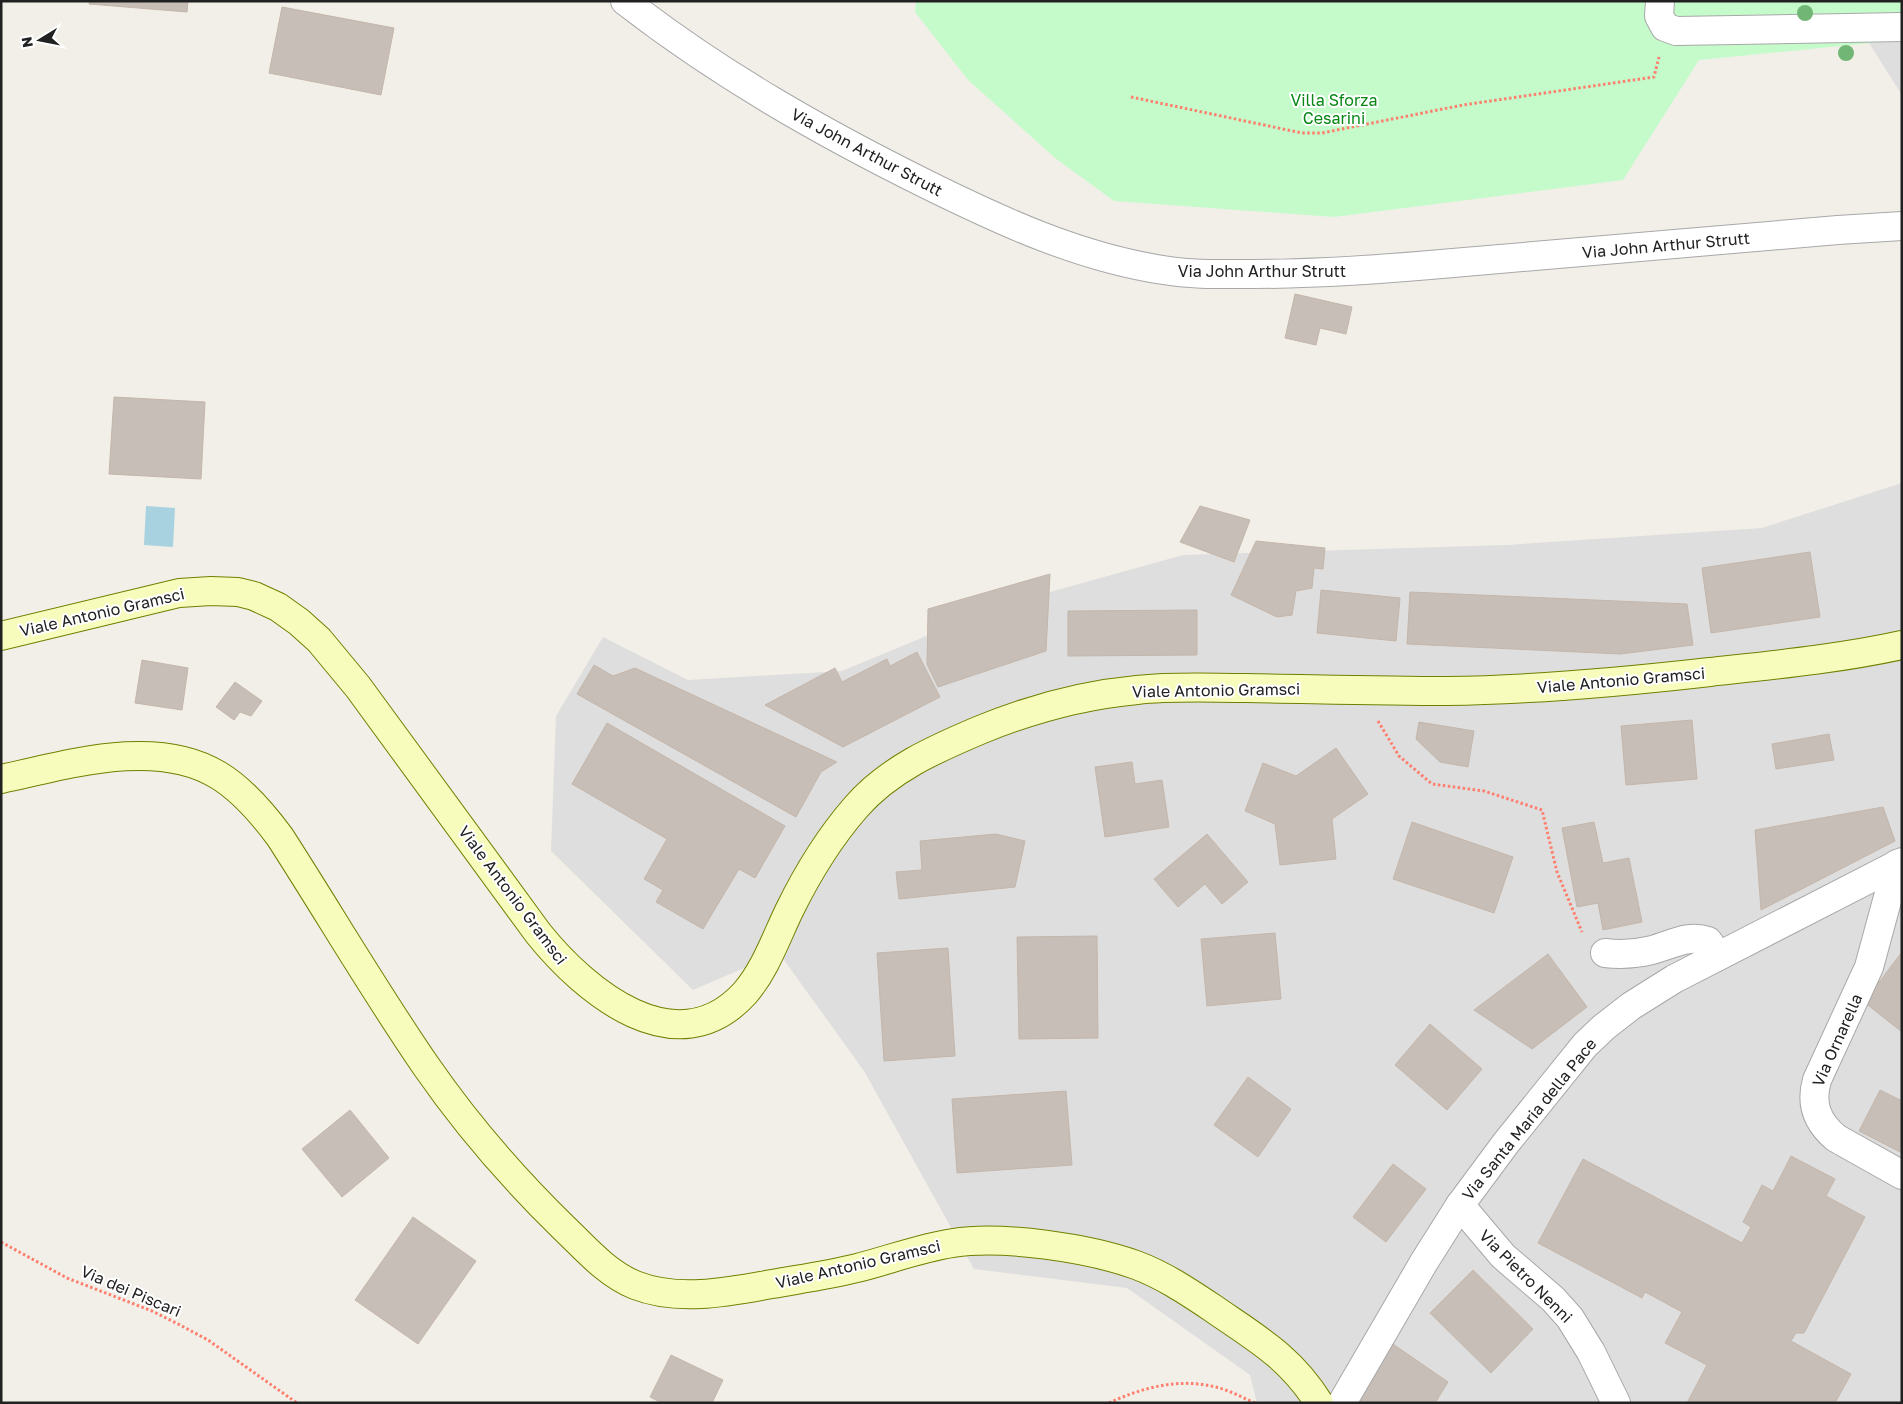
<svg xmlns="http://www.w3.org/2000/svg" width="1903" height="1404" font-family="'Golos Text',sans-serif">
<style>
.residential{fill:#dfdede}
.park{fill:#c5fbcb}
.water{fill:#a8d2e0}
.building{fill:#c7beb7;stroke:#c4b6aa}
.lines{fill:none;stroke-linecap:round;stroke-linejoin:round}
.street-casing{stroke:#a8a8a8;stroke-width:30}
.secondary-casing{stroke:#6f8001;stroke-width:30}
.path{stroke:#fe7f6d;stroke-width:3;stroke-dasharray:2.5 2.5;stroke-linecap:butt}
.street{stroke:#fff;stroke-width:28}
.secondary{stroke:#f7fcbc;stroke-width:28}
.tree{fill:#71b674}
.labels{text-anchor:middle;stroke-width:4;stroke-linejoin:round;paint-order:stroke}
.park-label{font-size:16px;fill:#088716;stroke:#fff}
.street-label{font-size:16px;fill:#212121;stroke:#fff}
</style>
<rect width="100%" height="100%" fill="#f2efe8"/>
<g class="residential">
<path d="M 1902,1 L 1902,95 L 1864,35 Z"/>
<path d="M 1902,483 L 1902,1403 L 1257,1403 L 1250,1375 L 1127,1288 L 974,1269 L 864,1071 L 779,953 L 693,990 L 551,851 L 556,716 L 603,637 L 688,680 L 842,671 L 996,607 L 1183,555 L 1507,545 L 1762,528 Z"/>
</g>
<path class="park" d="M 916,1 L 1902,1 L 1902,40 L 1699,60 L 1623,180 L 1334,217 L 1114,201 L 1055,158 L 968,80 L 915,12 Z"/>
<path class="water" d="M 146,506 L 175,508 L 173,547 L 144,545 Z"/>
<g class="building">
<path d="M 90,1 L 188,1 L 187,12 L 89,4 Z"/>
<path d="M 282,7 L 394,28 L 381,95 L 269,73 Z"/>
<path d="M 1295,294 L 1352,307 L 1346,334 L 1320,328 L 1316,345 L 1285,338 Z"/>
<path d="M 114,397 L 205,402 L 201,479 L 109,474 Z"/>
<path d="M 1200,506 L 1250,520 L 1234,562 L 1180,542 Z"/>
<path d="M 1256,541 L 1325,548 L 1323,569 L 1314,568 L 1312,588 L 1296,591 L 1292,615 L 1277,617 L 1231,595 Z"/>
<path d="M 1810,552 L 1820,617 L 1711,633 L 1702,568 Z"/>
<path d="M 1050,574 L 1046,651 L 938,687 L 927,664 L 928,609 Z"/>
<path d="M 1321,590 L 1400,598 L 1396,641 L 1317,633 Z"/>
<path d="M 1410,592 L 1687,604 L 1693,645 L 1620,654 L 1407,644 Z"/>
<path d="M 1197,610 L 1197,655 L 1068,656 L 1068,611 Z"/>
<path d="M 917,652 L 940,697 L 843,747 L 765,705 L 835,668 L 842,682 L 887,659 L 890,666 Z"/>
<path d="M 142,660 L 188,668 L 182,710 L 135,703 Z"/>
<path d="M 594,665 L 613,676 L 635,668 L 837,762 L 821,772 L 796,817 L 577,694 Z"/>
<path d="M 235,682 L 262,701 L 251,716 L 240,712 L 234,720 L 216,707 Z"/>
<path d="M 1692,720 L 1697,779 L 1626,785 L 1621,726 Z"/>
<path d="M 1419,722 L 1474,731 L 1468,767 L 1440,762 L 1416,739 Z"/>
<path d="M 607,723 L 785,826 L 755,878 L 739,869 L 703,929 L 656,902 L 663,890 L 644,879 L 667,839 L 572,784 Z"/>
<path d="M 1829,734 L 1834,760 L 1776,769 L 1772,744 Z"/>
<path d="M 1336,748 L 1368,794 L 1332,819 L 1336,859 L 1280,865 L 1275,824 L 1245,811 L 1263,763 L 1296,776 Z"/>
<path d="M 1132,762 L 1135,784 L 1162,780 L 1169,827 L 1105,837 L 1095,767 Z"/>
<path d="M 1883,807 L 1895,841 L 1761,910 L 1755,830 Z"/>
<path d="M 1412,822 L 1513,857 L 1494,913 L 1393,879 Z"/>
<path d="M 1594,822 L 1603,863 L 1629,858 L 1642,922 L 1603,930 L 1598,903 L 1577,907 L 1562,828 Z"/>
<path d="M 996,834 L 1025,841 L 1015,887 L 899,899 L 896,872 L 922,870 L 920,841 Z"/>
<path d="M 1207,834 L 1248,882 L 1222,904 L 1205,884 L 1178,907 L 1154,879 Z"/>
<path d="M 1275,933 L 1281,999 L 1207,1006 L 1201,939 Z"/>
<path d="M 1097,936 L 1098,1038 L 1019,1039 L 1017,937 Z"/>
<path d="M 948,948 L 955,1056 L 884,1061 L 877,953 Z"/>
<path d="M 1902,952 L 1902,1032 L 1864,1002 Z"/>
<path d="M 1548,954 L 1587,1007 L 1532,1049 L 1474,1010 Z"/>
<path d="M 1430,1024 L 1482,1069 L 1447,1110 L 1395,1065 Z"/>
<path d="M 1248,1077 L 1291,1109 L 1258,1157 L 1214,1125 Z"/>
<path d="M 1880,1090 L 1902,1101 L 1902,1153 L 1859,1131 Z"/>
<path d="M 1066,1091 L 1072,1165 L 957,1173 L 952,1099 Z"/>
<path d="M 350,1110 L 389,1158 L 342,1197 L 302,1149 Z"/>
<path d="M 1791,1156 L 1835,1179 L 1826,1196 L 1865,1217 L 1804,1333 L 1796,1333 L 1791,1341 L 1851,1374 L 1835,1403 L 1687,1403 L 1707,1365 L 1665,1343 L 1682,1312 L 1645,1292 L 1642,1298 L 1538,1243 L 1583,1159 L 1742,1243 L 1751,1227 L 1743,1222 L 1762,1185 L 1773,1191 Z"/>
<path d="M 1393,1164 L 1426,1189 L 1386,1242 L 1353,1217 Z"/>
<path d="M 413,1217 L 476,1261 L 418,1344 L 355,1300 Z"/>
<path d="M 1473,1270 L 1533,1329 L 1491,1373 L 1430,1313 Z"/>
<path d="M 1390,1342 L 1448,1382 L 1435,1403 L 1350,1403 Z"/>
<path d="M 671,1355 L 723,1380 L 712,1403 L 662,1403 L 650,1397 Z"/>
</g>
<g class="lines">
<defs>
<g id="street">
<path d="M 625,1 C 719,74 821,132 928,185 C 1003,222 1079,257 1163,270 C 1192,275 1223,274 1253,274 C 1320,274 1386,269 1453,263 C 1581,252 1710,241 1838,230 L 1902,226"/>
<path d="M 1660,1 L 1659,16 L 1665,27 L 1676,31 L 1902,27"/>
<path d="M 1897,864 L 1869,967 L 1817,1080 C 1810,1104 1817,1122 1836,1138 L 1902,1175"/>
<path d="M 1605,953 C 1621,955 1636,954 1652,950 C 1672,945 1687,934 1708,941 L 1718,956"/>
<path d="M 1460,1205 L 1503,1256 L 1553,1299 L 1570,1318 L 1591,1352 L 1616,1403"/>
<path d="M 1342,1403 L 1424,1262 L 1460,1205 L 1506,1143 L 1585,1045 L 1604,1027 L 1631,1006 L 1674,979 L 1902,862"/>
</g>
<g id="secondary">
<path d="M 1,636 L 179,593 L 211,591 L 238,592 L 254,596 L 278,607 L 299,622 L 319,640 L 358,687 L 538,933 C 585,992 677,1068 745,993 C 765,970 776,938 789,911 C 807,874 829,838 856,807 C 889,769 935,749 980,730 C 1031,709 1083,695 1137,690 C 1173,686 1210,688 1246,688 C 1313,689 1380,691 1447,691 C 1535,690 1622,682 1710,672 C 1774,665 1838,659 1902,645"/>
<path d="M 1,779 C 67,765 156,737 218,775 C 243,790 263,814 280,837 C 329,913 375,992 426,1066 C 466,1124 513,1178 563,1227 C 585,1248 606,1273 635,1285 C 678,1302 728,1292 772,1284 C 800,1279 829,1275 857,1268 C 889,1260 920,1248 953,1243 C 1002,1235 1089,1248 1136,1265 C 1163,1275 1187,1291 1211,1307 C 1254,1337 1290,1356 1319,1403"/>
</g>
</defs>
<use href="#street" class="street-casing"/>
<use href="#secondary" class="secondary-casing"/>
<g class="path">
<path d="M 1131,97 L 1302,133 L 1322,133 L 1463,105 L 1654,77 L 1659,57"/>
<path d="M 1378,721 L 1399,756 L 1432,784 L 1484,791 L 1542,810 L 1557,872 L 1582,932"/>
<path d="M 1,1242 L 67,1278 L 152,1311 L 180,1325 L 208,1340 L 297,1403"/>
<path d="M 1109,1403 C 1143,1387 1182,1377 1219,1388 C 1231,1391 1243,1398 1255,1403"/>
</g>
<use href="#street" class="street"/>
<use href="#secondary" class="secondary"/>
</g>
<g class="tree">
<circle cx="1805" cy="13" r="8"/>
<circle cx="1846" cy="53" r="8"/>
</g>
<g class="labels">
<g class="park-label">
<text x="1334" y="106">Villa Sforza<tspan x="1334" dy="18">Cesarini</tspan></text>
</g>
<g class="street-label">
<text transform="translate(867 152) rotate(28)" y="6">Via John Arthur Strutt</text>
<text transform="translate(1666 245) rotate(-5)" y="6">Via John Arthur Strutt</text>
<text x="1262" y="277">Via John Arthur Strutt</text>
<text transform="translate(102 612) rotate(-13)" y="6">Viale Antonio Gramsci</text>
<text transform="translate(1621 680) rotate(-5)" y="6">Viale Antonio Gramsci</text>
<text transform="translate(1216 690) rotate(-1)" y="6">Viale Antonio Gramsci</text>
<text transform="translate(513 895) rotate(53)" y="6">Viale Antonio Gramsci</text>
<text transform="translate(1837 1040) rotate(-66)" y="6">Via Ornarella</text>
<text transform="translate(1529 1119) rotate(-51)" y="6">Via Santa Maria della Pace</text>
<text transform="translate(858 1264) rotate(-13)" y="6">Viale Antonio Gramsci</text>
<text transform="translate(1526 1276) rotate(45)" y="6">Via Pietro Nenni</text>
<text transform="translate(131 1291) rotate(23)" y="6">Via dei Piscari</text>
</g>
</g>
<rect width="1903" height="1404" fill="none" stroke="#212121" stroke-width="5"/>
<g transform="translate(40 40) rotate(260)" stroke="#ffffff" stroke-width="4" paint-order="stroke">
<path d="M0-4L9 19L0 12L-9 19Z" fill="#212121"/>
<text y="-8" font-size="14" font-weight="bold" text-anchor="middle" fill="#212121">N</text>
</g>
</svg>
